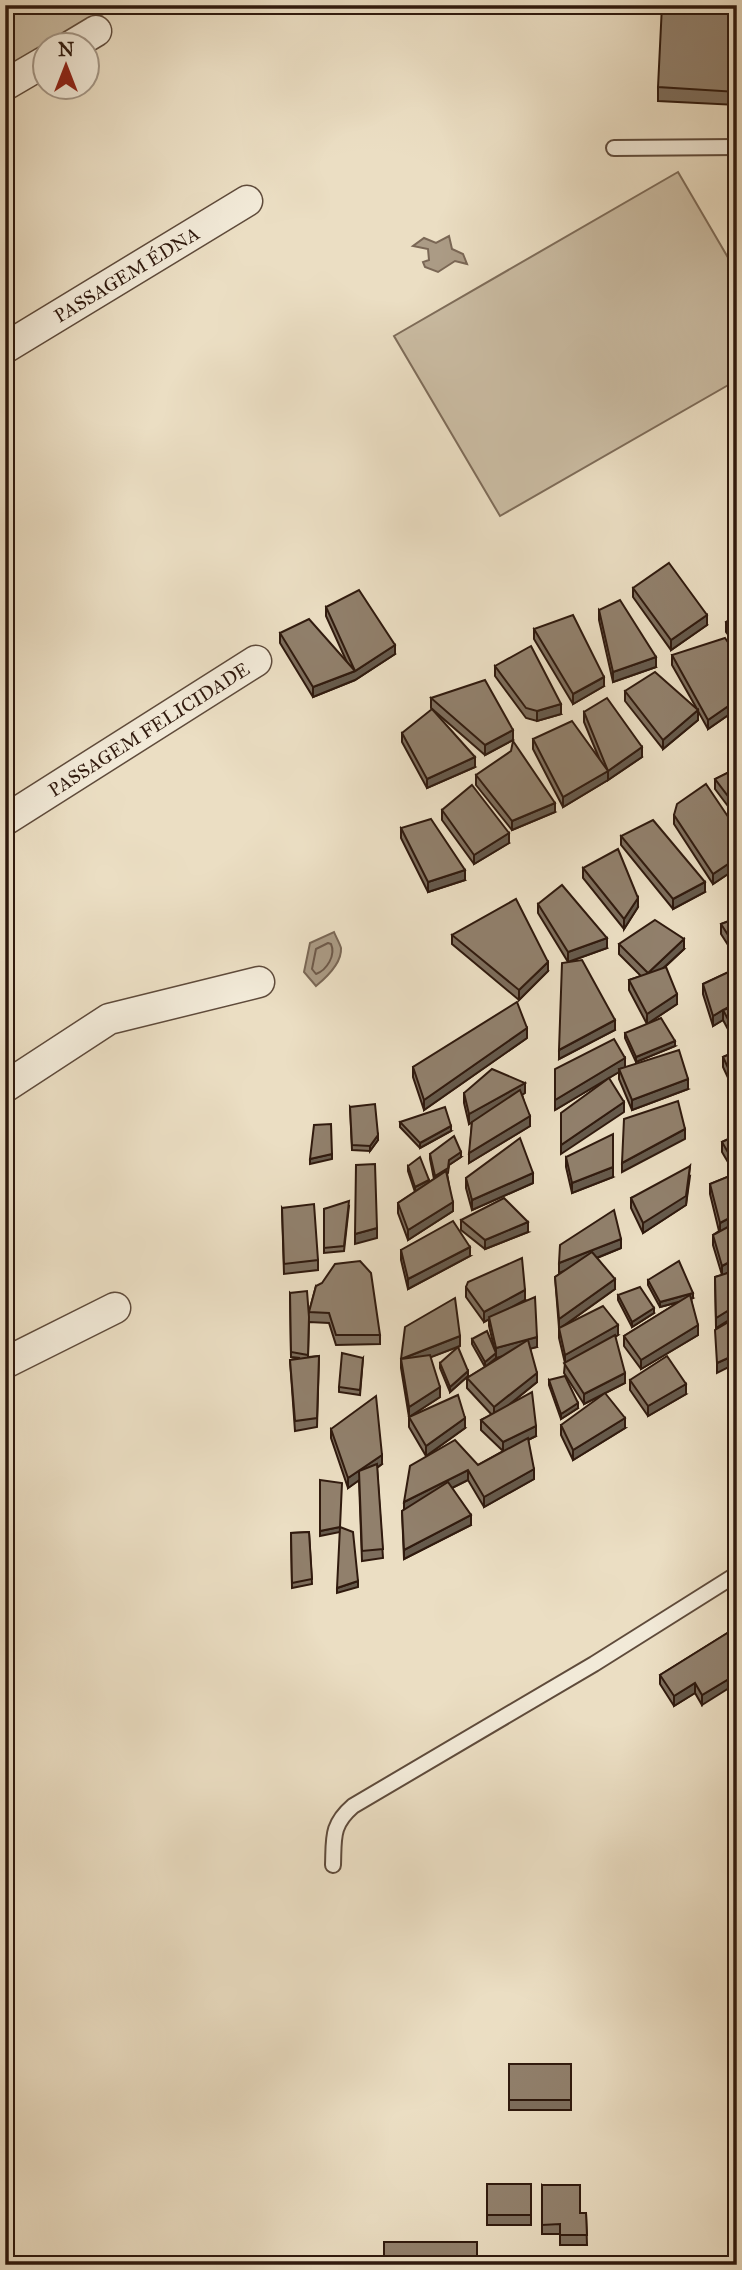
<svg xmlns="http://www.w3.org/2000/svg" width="742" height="2270" font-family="'IM FELL Great Primer',serif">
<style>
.green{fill:#cbbda4;stroke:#7e6c59;stroke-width:2}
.water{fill:#ab9b85;stroke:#7a6755;stroke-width:2}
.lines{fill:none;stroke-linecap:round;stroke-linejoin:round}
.shore{stroke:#6e5a4a;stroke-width:2}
.service-casing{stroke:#5f4b3b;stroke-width:18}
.minor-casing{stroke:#5f4b3b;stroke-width:33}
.service{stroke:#f2ead8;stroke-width:14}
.minor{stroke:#f2ead8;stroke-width:30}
.wall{fill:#7d6e5d;stroke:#301a0e;stroke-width:2}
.shaded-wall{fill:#665a4c;stroke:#301a0e;stroke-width:2}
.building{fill:#91806c;stroke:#301a0e;stroke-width:2}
.labels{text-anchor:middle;stroke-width:7;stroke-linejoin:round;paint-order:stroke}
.street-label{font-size:19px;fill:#301a0e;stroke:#f2ead8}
</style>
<rect width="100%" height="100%" fill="#ebdec3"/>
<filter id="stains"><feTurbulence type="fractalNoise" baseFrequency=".00286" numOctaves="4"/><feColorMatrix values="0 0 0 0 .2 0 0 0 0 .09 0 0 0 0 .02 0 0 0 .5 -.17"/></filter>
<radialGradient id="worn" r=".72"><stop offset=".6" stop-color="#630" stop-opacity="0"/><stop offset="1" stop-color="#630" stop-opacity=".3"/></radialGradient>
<g class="green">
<path d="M 5,5 L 120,5 L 5,67 Z"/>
<path d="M 678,172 L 737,273 L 737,380 L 500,516 L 394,336 Z"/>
</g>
<g class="water">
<path d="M 449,236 L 452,249 L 463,254 L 467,264 L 455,261 L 438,272 L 425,267 L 423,262 L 429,260 L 428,249 L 413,246 L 424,238 L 436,243 Z"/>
<path d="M 334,932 C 336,937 340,944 341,948 C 342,963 327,977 316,986 L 304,972 L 310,943 Z"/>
</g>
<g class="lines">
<path class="shore" d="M 328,943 L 331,944 C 336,955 327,970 316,974 L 312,969 L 316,949 Z"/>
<defs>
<g id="service">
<path d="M 614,148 L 737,147"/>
<path d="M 333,1865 C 334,1838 331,1825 353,1806 L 594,1664 L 737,1574"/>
</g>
<g id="minor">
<path d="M 71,46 L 96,31"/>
<path d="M 5,85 L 46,61"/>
<path id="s1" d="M 5,348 L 247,201"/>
<path id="s2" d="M 5,820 L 256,661"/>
<path d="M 5,1087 L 109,1019 L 259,982"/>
<path d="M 5,1363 L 115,1308"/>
</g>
</defs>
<use href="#service" class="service-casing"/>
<use href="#minor" class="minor-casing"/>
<use href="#service" class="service"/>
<use href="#minor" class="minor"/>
</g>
<g class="wall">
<path d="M 737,5 L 737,105 L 658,101 L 658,87 Z"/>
<path d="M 633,588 L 707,625 L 671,650 L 633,597 Z"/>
<path d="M 326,607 L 395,654 L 355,680 L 313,697 L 280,643 L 280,633 L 346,660 L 326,616 Z"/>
<path d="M 599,610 L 656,667 L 613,682 L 599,620 Z"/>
<path d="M 737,616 L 737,647 L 726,632 L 726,622 Z"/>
<path d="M 534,629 L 604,686 L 573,704 L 534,639 Z"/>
<path d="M 672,655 L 737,655 L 737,709 L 708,729 L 698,711 L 698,720 L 663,749 L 625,701 L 625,691 L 697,709 L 672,665 Z"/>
<path d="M 495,666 L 561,714 L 537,721 L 526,718 L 495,676 Z"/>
<path d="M 431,698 L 513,740 L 485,755 L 431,708 Z"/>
<path d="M 584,712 L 642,757 L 608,780 L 563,807 L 533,749 L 533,739 L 599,758 L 584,722 Z"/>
<path d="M 402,733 L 475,767 L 427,788 L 402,742 Z"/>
<path d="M 737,768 L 737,818 L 715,789 L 715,779 Z"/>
<path d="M 476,775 L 555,812 L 512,830 L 476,785 Z"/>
<path d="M 442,810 L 509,843 L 474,864 L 442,820 Z"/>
<path d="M 674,815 L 737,830 L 737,868 L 713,884 L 674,824 Z"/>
<path d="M 401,828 L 465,880 L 428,892 L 401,838 Z"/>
<path d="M 621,836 L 705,892 L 673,909 L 621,845 Z"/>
<path d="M 583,868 L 638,907 L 624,929 L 583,878 Z"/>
<path d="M 538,904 L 607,948 L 568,962 L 615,1030 L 559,1059 L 568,962 L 538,913 Z"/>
<path d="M 737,918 L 737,959 L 721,934 L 721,924 Z"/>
<path d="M 452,935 L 548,971 L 519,1000 L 452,944 Z"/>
<path d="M 619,944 L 684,949 L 664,968 L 677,1004 L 647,1024 L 629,990 L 629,980 L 641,976 L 619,954 Z"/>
<path d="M 737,968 L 737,1046 L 723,1020 L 713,1026 L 703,994 L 703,984 Z"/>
<path d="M 625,1033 L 675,1046 L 636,1062 L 625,1038 Z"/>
<path d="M 527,1038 L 424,1110 L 413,1077 L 413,1067 Z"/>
<path d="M 737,1051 L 737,1097 L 723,1067 L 723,1057 Z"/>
<path d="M 625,1058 L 625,1067 L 688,1089 L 632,1110 L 619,1079 L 619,1072 L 555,1110 Z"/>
<path d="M 464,1093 L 525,1093 L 522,1094 L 530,1126 L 469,1163 L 472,1122 L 469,1124 L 464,1103 Z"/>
<path d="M 350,1107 L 378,1140 L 370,1151 L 352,1150 Z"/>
<path d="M 400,1122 L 451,1131 L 420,1148 L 400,1127 Z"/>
<path d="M 737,1135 L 737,1267 L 727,1273 L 737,1270 L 737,1315 L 716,1328 L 715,1277 L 722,1275 L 713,1245 L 713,1235 L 719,1231 L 710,1194 L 710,1184 L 735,1174 L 722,1152 L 722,1142 Z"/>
<path d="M 430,1154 L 461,1157 L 449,1165 L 447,1173 L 453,1211 L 408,1240 L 398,1213 L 398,1203 L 415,1192 L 408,1171 L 408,1166 L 429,1182 L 434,1179 L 430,1159 Z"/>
<path d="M 566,1157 L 613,1177 L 572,1193 L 566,1167 Z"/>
<path d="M 690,1176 L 686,1205 L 643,1233 L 631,1208 L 631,1198 Z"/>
<path d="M 466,1178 L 533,1183 L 472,1210 L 466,1188 Z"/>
<path d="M 349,1206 L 344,1251 L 324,1253 L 324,1209 Z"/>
<path d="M 282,1208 L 318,1260 L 318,1270 L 284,1274 Z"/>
<path d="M 461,1220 L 528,1232 L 485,1249 L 461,1230 Z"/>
<path d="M 621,1248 L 597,1258 L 615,1289 L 565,1325 L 618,1335 L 615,1337 L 625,1383 L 584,1404 L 564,1373 L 565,1363 L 559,1338 L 559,1328 L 555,1277 L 566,1270 L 559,1273 Z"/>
<path d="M 401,1250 L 470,1256 L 408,1289 L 401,1260 Z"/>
<path d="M 648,1280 L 693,1298 L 691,1299 L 698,1335 L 641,1369 L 624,1346 L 624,1336 L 679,1302 L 660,1307 L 648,1285 Z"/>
<path d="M 316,1286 L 380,1335 L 380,1344 L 336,1345 L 329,1323 L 309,1322 L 308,1357 L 319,1356 L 317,1427 L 295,1431 L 290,1360 L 300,1358 L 291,1357 L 290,1293 L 309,1312 Z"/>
<path d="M 466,1287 L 525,1300 L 511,1307 L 537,1347 L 530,1348 L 537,1382 L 506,1407 L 536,1436 L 528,1440 L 534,1479 L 484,1507 L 468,1480 L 452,1488 L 471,1525 L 404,1559 L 402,1511 L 478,1465 L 503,1451 L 481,1430 L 481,1420 L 492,1415 L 467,1388 L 467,1378 L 485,1367 L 472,1344 L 472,1339 L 494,1347 L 489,1326 L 489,1319 L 484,1322 L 466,1297 Z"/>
<path d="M 618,1295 L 654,1313 L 632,1327 L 618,1300 Z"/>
<path d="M 460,1346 L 430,1357 L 440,1397 L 409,1417 L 401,1368 L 401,1359 Z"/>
<path d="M 363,1358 L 360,1395 L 339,1392 L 339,1387 Z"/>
<path d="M 440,1363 L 468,1376 L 450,1392 L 440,1368 Z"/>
<path d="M 549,1380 L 578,1408 L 561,1419 L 549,1385 Z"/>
<path d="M 630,1380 L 686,1394 L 648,1416 L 630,1390 Z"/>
<path d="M 409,1417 L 465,1428 L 426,1456 L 409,1427 Z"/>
<path d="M 561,1425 L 625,1428 L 573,1460 L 561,1435 Z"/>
<path d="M 331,1429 L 382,1464 L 377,1468 L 383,1558 L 362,1561 L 359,1480 L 348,1488 L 331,1438 Z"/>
<path d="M 309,1532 L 312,1584 L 292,1588 L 291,1533 Z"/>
<path d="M 737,1627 L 702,1705 L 695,1693 L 674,1706 L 660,1684 L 660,1675 Z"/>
<rect x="509" y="2064" width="62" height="46"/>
<rect x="487" y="2184" width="44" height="41"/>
<path d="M 542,2185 L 580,2213 L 586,2213 L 587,2245 L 560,2245 L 560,2234 L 542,2234 Z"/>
</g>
<g class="shaded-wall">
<path d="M 707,615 L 707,625 L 671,650 L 671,640 Z"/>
<path d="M 395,645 L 395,654 L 355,680 L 313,697 L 313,687 L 355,671 Z"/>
<path d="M 656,657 L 656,667 L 613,682 L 613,672 Z"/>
<path d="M 604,677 L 604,686 L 573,704 L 573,694 Z"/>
<path d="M 737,700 L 737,709 L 708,729 L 708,720 Z"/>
<path d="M 561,704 L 561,714 L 537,721 L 537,711 Z"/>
<path d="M 698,710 L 698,720 L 663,749 L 663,740 Z"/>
<path d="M 513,730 L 513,740 L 485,755 L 485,745 Z"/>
<path d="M 642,747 L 642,757 L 608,780 L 608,771 Z"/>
<path d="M 475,757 L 475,767 L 427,788 L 427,779 Z"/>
<path d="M 608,771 L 608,780 L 563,807 L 563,797 Z"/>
<path d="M 555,803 L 555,812 L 512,830 L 512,821 Z"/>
<path d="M 509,833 L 509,843 L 474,864 L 474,855 Z"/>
<path d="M 737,858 L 737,868 L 713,884 L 713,874 Z"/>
<path d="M 465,870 L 465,880 L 428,892 L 428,882 Z"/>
<path d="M 705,882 L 705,892 L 673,909 L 673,899 Z"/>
<path d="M 638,898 L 638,907 L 624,929 L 624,919 Z"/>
<path d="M 607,938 L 607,948 L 568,962 L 568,952 Z"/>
<path d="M 684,939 L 684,949 L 648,982 L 648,973 Z"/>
<path d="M 548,962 L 548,971 L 519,1000 L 519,990 Z"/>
<path d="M 677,994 L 677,1004 L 647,1024 L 647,1014 Z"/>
<path d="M 737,1002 L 737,1012 L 723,1010 Z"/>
<path d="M 723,1010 L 723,1020 L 713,1026 L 713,1016 Z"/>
<path d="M 615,1020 L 615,1030 L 559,1059 L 559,1050 Z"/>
<path d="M 527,1028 L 527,1038 L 424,1110 L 424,1100 Z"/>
<path d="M 675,1041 L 675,1046 L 636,1062 L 636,1057 Z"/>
<path d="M 625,1058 L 625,1068 L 619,1069 L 619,1072 L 555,1110 L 555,1100 Z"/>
<path d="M 688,1079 L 688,1089 L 632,1110 L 632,1100 Z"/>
<path d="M 525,1083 L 525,1093 L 469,1124 L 469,1114 Z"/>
<path d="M 624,1102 L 624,1112 L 561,1154 L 561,1145 Z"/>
<path d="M 530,1116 L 530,1126 L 469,1163 L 469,1153 Z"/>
<path d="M 451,1126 L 451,1131 L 420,1148 L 420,1143 Z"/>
<path d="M 685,1129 L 685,1139 L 622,1172 L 622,1163 Z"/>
<path d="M 378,1135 L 378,1140 L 370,1151 L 370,1146 Z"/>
<path d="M 461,1152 L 461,1157 L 449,1165 L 448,1173 L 435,1182 L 435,1176 L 449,1160 Z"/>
<path d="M 332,1154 L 332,1159 L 310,1164 L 310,1159 Z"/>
<path d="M 690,1166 L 686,1205 L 643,1233 L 643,1223 Z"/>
<path d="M 613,1167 L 613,1177 L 572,1193 L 572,1183 Z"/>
<path d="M 533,1173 L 533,1183 L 472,1210 L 472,1200 Z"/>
<path d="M 429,1180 L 429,1185 L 415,1192 L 415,1187 Z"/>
<path d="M 453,1202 L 453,1211 L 408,1240 L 408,1230 Z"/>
<path d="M 737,1214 L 737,1223 L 720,1233 L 720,1223 Z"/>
<path d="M 528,1222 L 528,1232 L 485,1249 L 485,1240 Z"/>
<path d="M 377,1228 L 377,1238 L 355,1244 L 355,1234 Z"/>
<path d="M 621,1239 L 621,1248 L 559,1273 L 559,1263 Z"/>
<path d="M 470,1247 L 470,1256 L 408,1289 L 408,1279 Z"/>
<path d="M 737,1258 L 737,1267 L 722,1276 L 722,1266 Z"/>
<path d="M 615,1279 L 615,1289 L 559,1329 L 559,1319 Z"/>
<path d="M 525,1290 L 525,1300 L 484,1322 L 484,1312 Z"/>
<path d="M 693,1293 L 693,1298 L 660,1307 L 660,1302 Z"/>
<path d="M 737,1305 L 737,1315 L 716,1328 L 716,1318 Z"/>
<path d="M 654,1308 L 654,1313 L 632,1327 L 632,1322 Z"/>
<path d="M 618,1325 L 618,1335 L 565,1365 L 565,1355 Z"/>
<path d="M 698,1325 L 698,1335 L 641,1369 L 641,1360 Z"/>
<path d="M 460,1336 L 460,1346 L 403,1368 L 401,1359 Z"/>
<path d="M 537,1337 L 537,1347 L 496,1358 L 496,1348 Z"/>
<path d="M 496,1353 L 496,1358 L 485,1367 L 485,1362 Z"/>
<path d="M 737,1354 L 737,1363 L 717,1373 L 717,1363 Z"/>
<path d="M 468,1371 L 468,1376 L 450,1392 L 450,1387 Z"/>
<path d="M 537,1373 L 537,1382 L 494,1417 L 494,1407 Z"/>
<path d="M 625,1373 L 625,1383 L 584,1404 L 584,1394 Z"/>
<path d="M 686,1384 L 686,1394 L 648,1416 L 648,1406 Z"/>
<path d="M 440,1387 L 440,1397 L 409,1417 L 409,1407 Z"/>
<path d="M 578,1403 L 578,1408 L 561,1419 L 561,1414 Z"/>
<path d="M 465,1418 L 465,1428 L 426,1456 L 426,1446 Z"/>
<path d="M 625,1418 L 625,1428 L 573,1460 L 573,1450 Z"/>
<path d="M 536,1426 L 536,1436 L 503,1452 L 503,1442 Z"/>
<path d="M 382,1455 L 382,1464 L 348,1488 L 348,1478 Z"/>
<path d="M 534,1469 L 534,1479 L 484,1507 L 484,1497 Z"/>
<path d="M 468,1470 L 468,1480 L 404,1512 L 404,1502 Z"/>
<path d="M 471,1515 L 471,1525 L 404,1559 L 404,1550 Z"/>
<path d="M 340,1527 L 340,1532 L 320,1536 L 320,1531 Z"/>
<path d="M 358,1581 L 358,1587 L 337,1593 L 337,1588 Z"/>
<path d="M 737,1674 L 737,1683 L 702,1705 L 702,1695 Z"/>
<path d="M 695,1683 L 695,1693 L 674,1706 L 674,1696 Z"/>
</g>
<g class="building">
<path d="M 662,5 L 737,5 L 737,92 L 658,87 Z"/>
<path d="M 669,563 L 707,615 L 671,640 L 633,588 Z"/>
<path d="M 359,590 L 395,645 L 355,671 L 313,687 L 280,633 L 309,619 L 355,671 L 326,607 Z"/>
<path d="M 620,600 L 656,657 L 613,672 L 599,610 Z"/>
<path d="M 573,615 L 604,677 L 573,694 L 534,629 Z"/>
<path d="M 737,616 L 737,638 L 726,622 Z"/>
<path d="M 725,638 L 737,655 L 737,700 L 708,720 L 672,655 Z"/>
<path d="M 531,646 L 561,704 L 537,711 L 526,708 L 495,666 Z"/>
<path d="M 655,672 L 698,710 L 663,740 L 625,691 Z"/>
<path d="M 485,680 L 513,730 L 485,745 L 431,698 Z"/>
<path d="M 607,698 L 642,747 L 608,771 L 584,712 Z"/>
<path d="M 432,709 L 475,757 L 427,779 L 402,733 Z"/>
<path d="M 572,721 L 608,771 L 563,797 L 533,739 Z"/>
<path d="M 513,741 L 555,803 L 512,821 L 476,775 L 511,751 Z"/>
<path d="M 737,768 L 737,808 L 715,779 Z"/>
<path d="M 706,784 L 737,830 L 737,858 L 713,874 L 674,815 L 677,804 Z"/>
<path d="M 472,785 L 509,833 L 474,855 L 442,810 Z"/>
<path d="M 431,819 L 465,870 L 428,882 L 401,828 Z"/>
<path d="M 653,820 L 705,882 L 673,899 L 621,836 Z"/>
<path d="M 618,849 L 638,898 L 624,919 L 583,868 Z"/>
<path d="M 562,885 L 607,938 L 568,952 L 538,904 Z"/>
<path d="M 516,899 L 548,962 L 519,990 L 452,935 Z"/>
<path d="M 737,918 L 737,949 L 721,924 Z"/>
<path d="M 655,920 L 684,939 L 648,973 L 619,944 Z"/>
<path d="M 582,960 L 615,1020 L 559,1050 L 562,963 Z"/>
<path d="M 666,967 L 677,994 L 647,1014 L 629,980 Z"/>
<path d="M 737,968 L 737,1002 L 723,1010 L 737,1006 L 737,1036 L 723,1010 L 713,1016 L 703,984 Z"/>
<path d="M 517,1002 L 527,1028 L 424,1100 L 413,1067 Z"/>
<path d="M 661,1018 L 675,1041 L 636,1057 L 625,1033 Z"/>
<path d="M 614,1039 L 625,1058 L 555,1100 L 555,1069 Z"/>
<path d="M 679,1050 L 688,1079 L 632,1100 L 619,1069 Z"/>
<path d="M 737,1051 L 737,1087 L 723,1057 Z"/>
<path d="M 492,1069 L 525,1083 L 469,1114 L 464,1093 Z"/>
<path d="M 609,1078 L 624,1102 L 561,1145 L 561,1113 Z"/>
<path d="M 520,1090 L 530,1116 L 469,1153 L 472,1122 Z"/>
<path d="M 678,1101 L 685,1129 L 622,1163 L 624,1119 Z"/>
<path d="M 375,1104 L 378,1135 L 370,1146 L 352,1145 L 350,1107 Z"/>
<path d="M 445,1107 L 451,1126 L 420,1143 L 400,1122 Z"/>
<path d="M 331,1124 L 332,1154 L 310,1159 L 314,1125 Z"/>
<path d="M 613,1134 L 613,1167 L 572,1183 L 566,1157 Z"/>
<path d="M 737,1135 L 737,1168 L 722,1142 Z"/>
<path d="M 454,1136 L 461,1152 L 449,1160 L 448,1168 L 435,1176 L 430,1154 Z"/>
<path d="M 520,1138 L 533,1173 L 472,1200 L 466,1178 Z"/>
<path d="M 420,1157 L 429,1180 L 415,1187 L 408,1166 Z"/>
<path d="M 375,1164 L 377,1228 L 355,1234 L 356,1165 Z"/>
<path d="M 690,1166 L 686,1196 L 643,1223 L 631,1198 Z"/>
<path d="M 446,1171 L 453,1202 L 408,1230 L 398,1203 Z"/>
<path d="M 737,1173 L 737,1214 L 720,1223 L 710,1184 Z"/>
<path d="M 504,1198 L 528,1222 L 485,1240 L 461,1220 Z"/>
<path d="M 349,1201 L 344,1246 L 324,1248 L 324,1209 Z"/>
<path d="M 314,1204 L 318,1260 L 284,1264 L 282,1208 Z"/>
<path d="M 614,1210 L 621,1239 L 559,1263 L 560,1245 Z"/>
<path d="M 453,1221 L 470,1247 L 408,1279 L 401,1250 Z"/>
<path d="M 737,1222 L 737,1258 L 722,1266 L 713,1235 Z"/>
<path d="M 592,1252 L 615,1279 L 559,1319 L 555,1277 Z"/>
<path d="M 522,1258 L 525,1290 L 484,1312 L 466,1287 L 468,1282 Z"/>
<path d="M 360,1261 L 371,1273 L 380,1335 L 336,1335 L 329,1313 L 309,1312 L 316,1286 L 322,1283 L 335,1264 Z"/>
<path d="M 679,1261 L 693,1293 L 660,1302 L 648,1280 Z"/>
<path d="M 737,1270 L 737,1305 L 716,1318 L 715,1277 Z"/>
<path d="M 640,1287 L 654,1308 L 632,1322 L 618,1295 Z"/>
<path d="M 307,1291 L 309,1317 L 308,1355 L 291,1352 L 290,1293 Z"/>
<path d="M 690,1295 L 698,1325 L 641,1360 L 624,1336 Z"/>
<path d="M 535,1297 L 537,1337 L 496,1348 L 489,1317 Z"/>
<path d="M 455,1298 L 460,1336 L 401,1359 L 430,1355 L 440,1387 L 409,1407 L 401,1359 L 405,1327 Z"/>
<path d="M 603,1306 L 618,1325 L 565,1355 L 559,1328 Z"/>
<path d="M 737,1317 L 737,1354 L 717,1363 L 715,1330 Z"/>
<path d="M 487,1331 L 496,1353 L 485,1362 L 472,1339 Z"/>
<path d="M 615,1335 L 625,1373 L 584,1394 L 564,1363 Z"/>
<path d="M 528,1340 L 537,1373 L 494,1407 L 467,1378 Z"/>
<path d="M 458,1347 L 468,1371 L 450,1387 L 440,1363 Z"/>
<path d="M 342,1353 L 363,1358 L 360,1390 L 339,1387 Z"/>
<path d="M 319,1356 L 317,1418 L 295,1421 L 290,1360 Z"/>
<path d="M 667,1356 L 686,1384 L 648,1406 L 630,1380 Z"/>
<path d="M 565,1376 L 578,1403 L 561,1414 L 549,1380 Z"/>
<path d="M 532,1392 L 536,1426 L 503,1442 L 481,1420 Z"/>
<path d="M 605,1393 L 625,1418 L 573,1450 L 561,1425 Z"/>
<path d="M 458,1395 L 465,1418 L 426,1446 L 409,1417 Z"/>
<path d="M 376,1396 L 382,1455 L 348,1478 L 331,1429 Z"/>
<path d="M 528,1438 L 534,1469 L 484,1497 L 468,1470 L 404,1502 L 410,1466 L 455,1440 L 478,1465 Z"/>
<path d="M 377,1464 L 383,1549 L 362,1551 L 359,1471 Z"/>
<path d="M 320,1480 L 342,1483 L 340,1527 L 320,1531 Z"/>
<path d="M 448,1482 L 471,1515 L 404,1550 L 402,1511 Z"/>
<path d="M 340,1527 L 353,1532 L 358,1581 L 337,1588 Z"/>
<path d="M 309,1532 L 312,1579 L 292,1583 L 291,1533 Z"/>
<path d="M 737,1627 L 737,1674 L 702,1695 L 695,1683 L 674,1696 L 660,1675 Z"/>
<rect x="509" y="2064" width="62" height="36"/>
<rect x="487" y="2184" width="44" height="31"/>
<path d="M 542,2185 L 580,2185 L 580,2213 L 586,2213 L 587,2235 L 560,2235 L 560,2224 L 542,2225 Z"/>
<rect x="384" y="2242" width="93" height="23"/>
</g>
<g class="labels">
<g class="street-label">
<text dy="7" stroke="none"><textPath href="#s1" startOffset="142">PASSAGEM ÉDNA</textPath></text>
<text dy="7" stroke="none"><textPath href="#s2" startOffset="170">PASSAGEM FELICIDADE</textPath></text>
</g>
</g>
<rect width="742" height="2270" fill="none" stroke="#ebdec3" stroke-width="28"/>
<rect x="7" y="7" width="728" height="2256" fill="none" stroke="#301a0e" stroke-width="3.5"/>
<rect x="14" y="14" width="714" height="2242" fill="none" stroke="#301a0e" stroke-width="2"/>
<g transform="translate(66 66)"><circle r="33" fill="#f2ead8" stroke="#a49787" stroke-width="2"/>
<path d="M0-5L12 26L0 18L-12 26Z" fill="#8f2418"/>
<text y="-10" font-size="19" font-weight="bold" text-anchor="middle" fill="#301a0e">N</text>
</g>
<rect width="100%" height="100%" filter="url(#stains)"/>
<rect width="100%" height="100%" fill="url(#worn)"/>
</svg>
